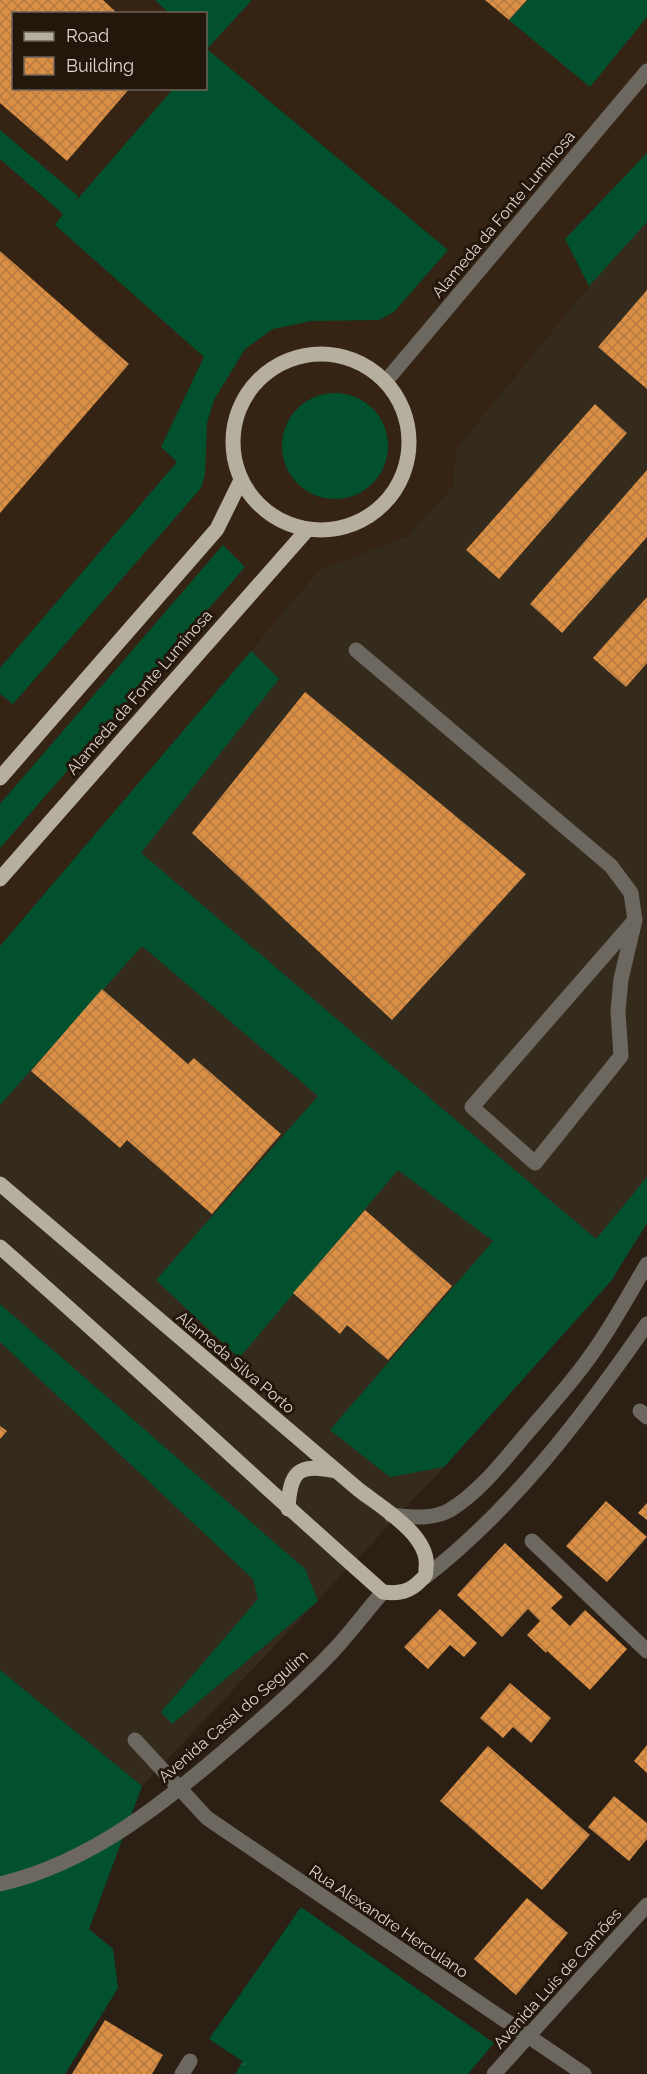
<svg xmlns="http://www.w3.org/2000/svg" width="647" height="2074" font-family="Raleway,sans-serif">
<style>
.commercial{fill:#352b1d}
.built{fill:#352414;fill-rule:evenodd}
.grass{fill:#01512f}
.park{fill:url(#park-tufts)}
.building{fill:url(#building-cross-hatch)}
.lines{fill:none;stroke-linecap:round;stroke-linejoin:round}
.minor{stroke:#6c6860;stroke-width:15}
.major{stroke:#b6ae9e;stroke-width:15}
.labels{text-anchor:middle;stroke-width:6;stroke-linejoin:round;paint-order:stroke}
.street-label{font-size:16px;fill:#dfd6cf;stroke:#23160b}
</style>
<defs>
<pattern id="park-tufts" width="24" height="20" patternUnits="userSpaceOnUse" patternTransform="scale(1.5)"><rect width="24" height="20" fill="#01512f"/><path d="M3 7l-1-3M5 7V3M7 7l1-3M15 17l-1-3M17 17v-4M19 17l1-3" fill="none" stroke="#26694c"/></pattern>
<pattern id="building-cross-hatch" width="8" height="8" patternUnits="userSpaceOnUse" patternTransform="scale(1.5)"><rect width="8" height="8" fill="#db8f45"/><path d="M0 0l8 8M0 8l8-8" fill="none" stroke="#b57b43"/></pattern>
</defs>
<rect width="100%" height="100%" fill="#2c2015"/>
<path class="commercial" d="M 647,153 L 647,1223 L 611,1281 L 444,1467 L 142,1786 L 0,1670 L 0,946 L 319,570 L 408,536 L 452,486 L 456,449 L 589,286 Z"/>
<path class="built" d="M 0,0 L 647,0 L 647,153 L 566,239 L 589,286 L 456,449 L 453,486 L 408,536 L 319,570 L 0,946 ZM 14,14 L 206,14 L 206,88 L 14,88 Z"/>
<g class="grass">
<path d="M 155,0 L 252,0 L 207,49 L 448,250 L 394,312 L 379,320 L 311,321 L 273,329 L 245,349 L 214,400 L 207,423 L 205,475 L 201,488 L 13,704 L 0,694 L 0,668 L 177,462 L 161,447 L 204,357 L 55,225 L 63,214 L 0,159 L 0,130 L 78,196 L 74,203 L 173,89 L 206,88 L 206,14 L 169,13 Z"/>
<path d="M 528,0 L 647,0 L 647,17 L 590,87 L 509,20 Z"/>
<path d="M 647,153 L 647,222 L 589,286 L 565,239 Z"/>
<circle cx="335" cy="446" r="53"/>
<path d="M 223,545 L 245,567 L 0,848 L 0,804 Z"/>
<path d="M 251,651 L 279,679 L 141,853 L 596,1239 L 647,1177 L 647,1223 L 611,1281 L 444,1467 L 390,1477 L 330,1430 L 493,1241 L 398,1170 L 239,1358 L 156,1280 L 318,1096 L 142,946 L 0,1105 L 0,946 Z"/>
<path d="M 0,1304 L 305,1569 L 318,1601 L 172,1724 L 161,1712 L 258,1599 L 253,1579 L 0,1342 Z"/>
<path d="M 0,1670 L 142,1786 L 89,1929 L 113,1949 L 118,1988 L 65,2074 L 0,2074 Z"/>
<path d="M 301,1907 L 494,2043 L 468,2074 L 262,2074 L 209,2039 Z"/>
</g>
<path class="park" d="M 243,2061 L 262,2074 L 235,2074 Z"/>
<g class="building">
<path d="M 0,0 L 103,0 L 118,14 L 14,14 L 14,88 L 130,88 L 67,161 L 0,103 Z"/>
<path d="M 485,0 L 527,0 L 509,20 Z"/>
<path d="M 0,251 L 129,364 L 0,513 Z"/>
<path d="M 647,290 L 647,389 L 598,347 Z"/>
<path d="M 595,404 L 627,433 L 499,579 L 466,550 Z"/>
<path d="M 647,470 L 647,537 L 562,633 L 530,604 Z"/>
<path d="M 647,597 L 647,663 L 626,687 L 593,658 Z"/>
<path d="M 305,692 L 526,874 L 392,1020 L 192,833 Z"/>
<path d="M 102,989 L 188,1064 L 194,1058 L 281,1134 L 212,1214 L 127,1140 L 120,1148 L 31,1071 Z"/>
<path d="M 365,1210 L 452,1286 L 388,1360 L 347,1325 L 340,1334 L 293,1293 Z"/>
<path d="M 0,1426 L 7,1431 L 0,1439 Z"/>
<path d="M 606,1501 L 647,1537 L 607,1582 L 566,1546 Z"/>
<path d="M 647,1503 L 647,1520 L 638,1513 Z"/>
<path d="M 505,1543 L 563,1597 L 551,1608 L 570,1626 L 585,1610 L 627,1649 L 590,1690 L 547,1651 L 546,1653 L 527,1635 L 540,1621 L 528,1609 L 502,1637 L 457,1595 Z"/>
<path d="M 440,1609 L 477,1643 L 464,1657 L 450,1645 L 428,1669 L 404,1647 Z"/>
<path d="M 510,1683 L 551,1718 L 531,1743 L 513,1727 L 503,1738 L 480,1718 Z"/>
<path d="M 647,1745 L 647,1773 L 634,1761 Z"/>
<path d="M 488,1746 L 590,1835 L 542,1890 L 440,1801 Z"/>
<path d="M 614,1796 L 647,1823 L 647,1839 L 629,1861 L 588,1827 Z"/>
<path d="M 527,1898 L 568,1933 L 516,1995 L 474,1959 Z"/>
<path d="M 105,2020 L 163,2055 L 152,2074 L 72,2074 Z"/>
</g>
<g class="lines">
<g class="minor">
<path d="M 386,381 L 647,71"/>
<path d="M 356,650 L 611,866 L 631,893 L 635,920 L 621,979 L 618,1011 L 621,1056 L 535,1163 L 472,1107 L 635,920"/>
<path d="M 640,1411 L 647,1417"/>
<path d="M 391,1515 C 411,1517 432,1520 450,1510 C 478,1493 501,1464 522,1439 C 549,1407 579,1375 602,1339 C 618,1315 632,1289 647,1264"/>
<path d="M 532,1541 L 647,1651"/>
<path d="M 425,1577 C 514,1508 583,1416 647,1324"/>
<path d="M 135,1740 L 207,1818 L 584,2074"/>
<path d="M 0,1884 C 91,1863 167,1801 236,1741 C 270,1712 303,1683 333,1651 C 351,1632 366,1611 383,1592"/>
<path d="M 182,2074 L 190,2061"/>
<path d="M 494,2074 L 647,1905"/>
</g>
<g class="major">
<circle cx="321" cy="442" r="88"/>
<path d="M 0,778 L 217,529 L 241,480"/>
<path d="M 0,879 L 307,530"/>
<path d="M 0,1184 L 359,1490 C 381,1507 431,1536 426,1568 C 426,1574 426,1576 421,1580 C 410,1592 399,1594 383,1592 C 254,1478 129,1360 0,1247"/>
<path d="M 288,1509 C 290,1471 298,1463 336,1471"/>
</g>
</g>
<g class="labels">
<g class="street-label">
<text transform="translate(503 214) rotate(-50)" y="6">Alameda da Fonte Luminosa</text>
<text transform="translate(139 692) rotate(-49)" y="6">Alameda da Fonte Luminosa</text>
<text transform="translate(236 1362) rotate(40)" y="6">Alameda Silva Porto</text>
<text transform="translate(233 1716) rotate(-41)" y="6">Avenida Casal do Segulim</text>
<text transform="translate(389 1921) rotate(34)" y="6">Rua Alexandre Herculano</text>
<text transform="translate(557 1978) rotate(-48)" y="6">Avenida Luís de Camões</text>
</g>
</g>
<rect x="12" y="12" width="195" height="78" fill="#23160b" stroke="#6e6359" stroke-width="1.5"/>
<rect x="24" y="32" width="30" height="9" fill="#b6ae9e" stroke="#6e6359" stroke-width="1.5"/>
<text x="66" y="42" font-size="18" fill="#dfd6cf">Road</text>
<rect x="24" y="57" width="30" height="18" fill="url(#building-cross-hatch)" stroke="#6e6359" stroke-width="1.5"/>
<text x="66" y="72" font-size="18" fill="#dfd6cf">Building</text>
</svg>
